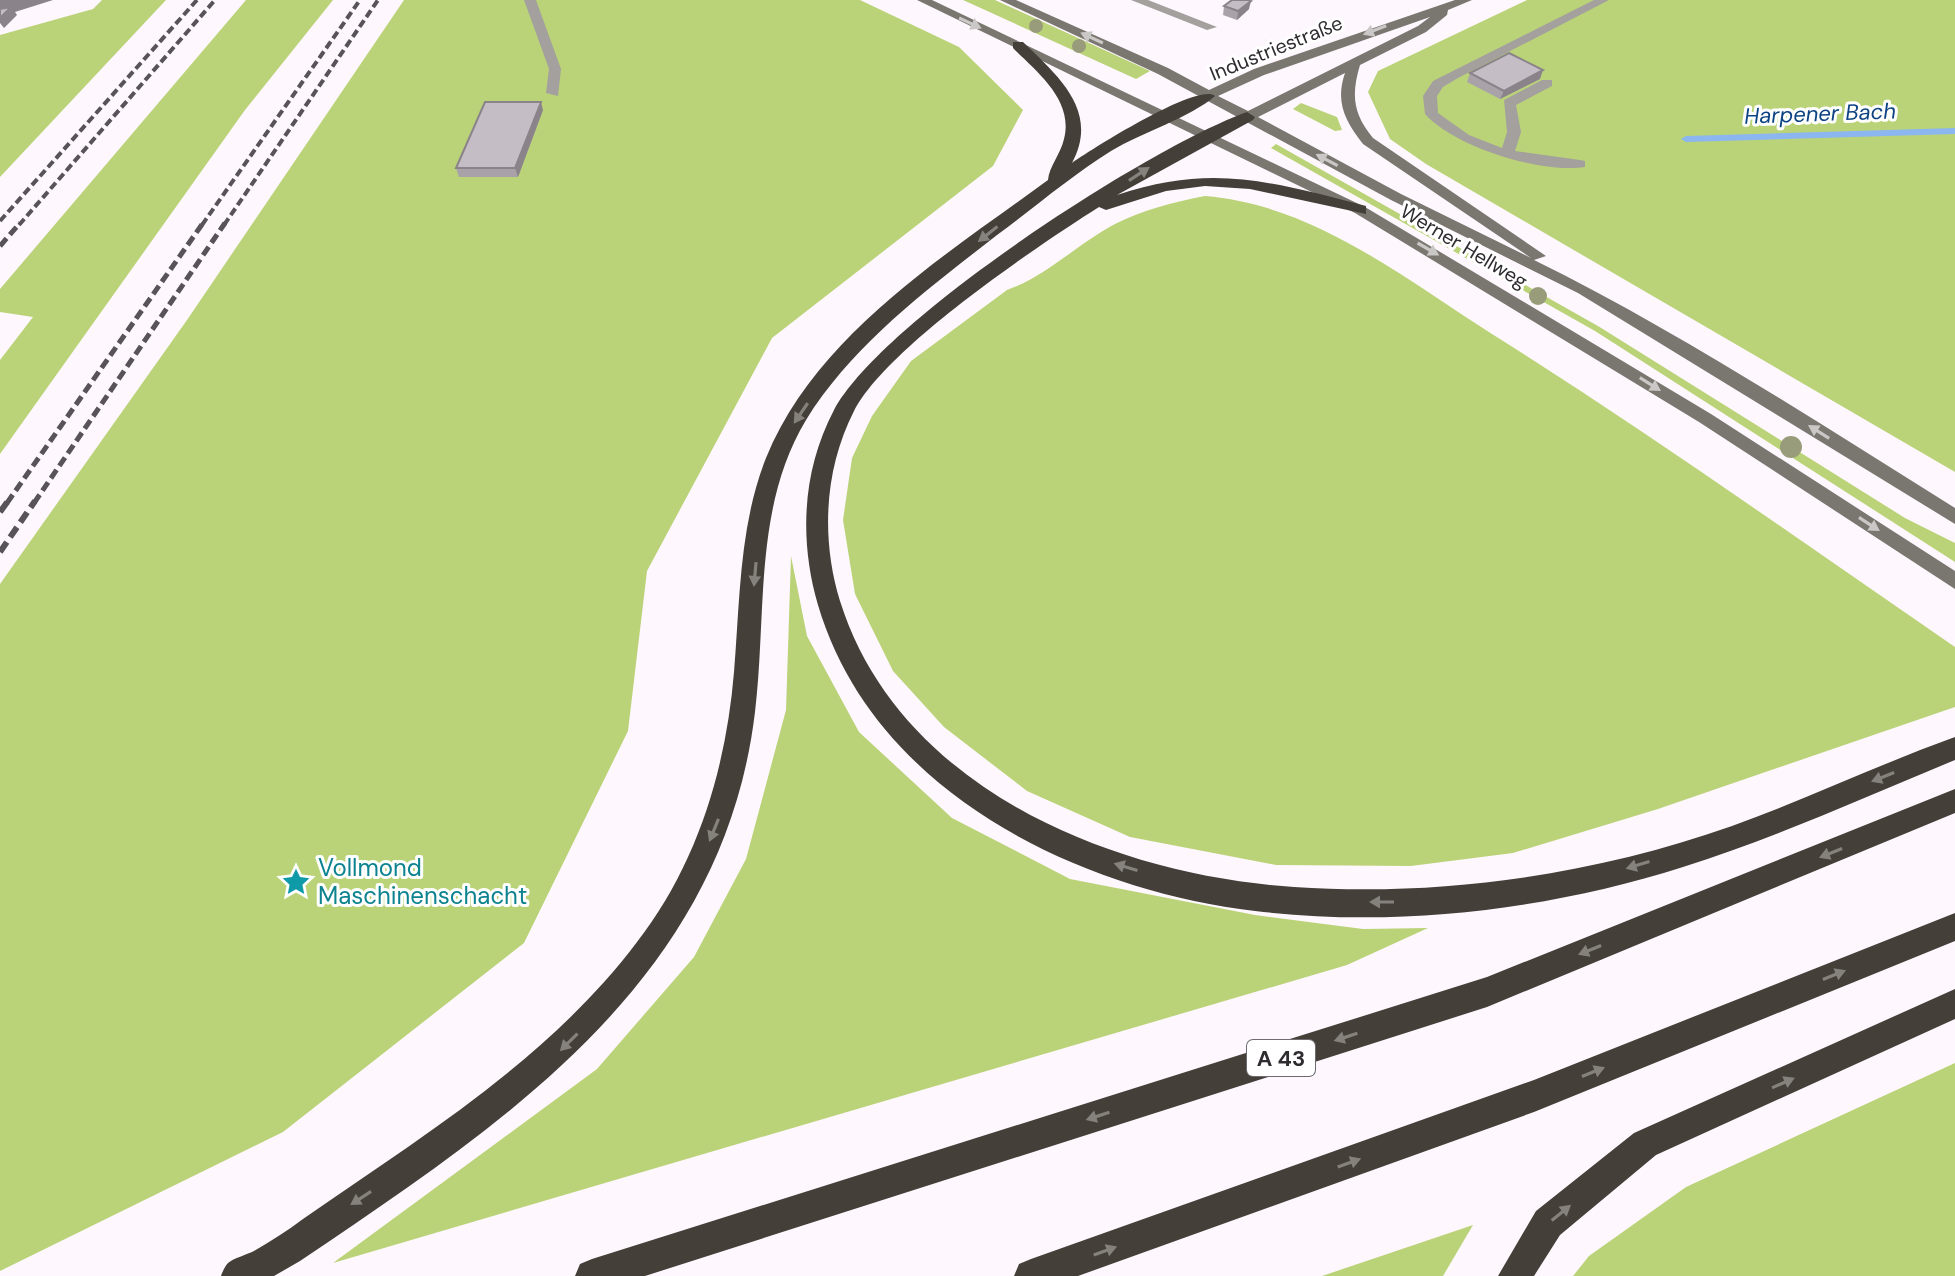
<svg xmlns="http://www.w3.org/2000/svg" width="1955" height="1276" font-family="'DM Sans',sans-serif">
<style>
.green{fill:#bbd378}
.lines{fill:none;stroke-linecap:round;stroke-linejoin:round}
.stream{fill:#8bb6f0;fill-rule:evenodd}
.lane{fill:#a3a09d;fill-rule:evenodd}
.secondary{fill:#7a7670;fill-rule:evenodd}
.highway{fill:#443f38;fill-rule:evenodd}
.rail-far2{stroke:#575358;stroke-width:4;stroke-dasharray:8 4;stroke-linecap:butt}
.rail-far1{stroke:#575358;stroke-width:5;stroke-dasharray:10 5;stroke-linecap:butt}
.rail{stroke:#575358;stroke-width:6;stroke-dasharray:12 6;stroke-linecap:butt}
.tree{fill:#989c7a}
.wall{fill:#a9a3a9}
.shaded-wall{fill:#8a848a}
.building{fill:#c5bdc5;stroke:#8a848a;stroke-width:2}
.oneway{fill:#cac8c6}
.oneway2{fill:#85827e}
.labels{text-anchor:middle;stroke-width:6;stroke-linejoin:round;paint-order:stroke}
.far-street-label{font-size:20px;fill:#2f2c30;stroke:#fff}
.far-water-label{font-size:22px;font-style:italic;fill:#0d4383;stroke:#fff}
.shield{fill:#fff;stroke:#6d6b6e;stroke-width:2}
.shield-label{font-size:22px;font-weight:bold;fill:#2f2c30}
.culture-label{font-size:24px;fill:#0d838f;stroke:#fff;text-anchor:start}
</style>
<rect width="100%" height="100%" fill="#fef7fe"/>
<g class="green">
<path d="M 102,0 L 166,0 L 0,177 L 0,35 L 93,9 Z"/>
<path d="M 246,0 L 333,0 L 245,110 L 0,454 L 0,360 L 33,317 L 0,312 L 0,289 Z"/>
<path d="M 404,0 L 860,0 L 959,47 L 1023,110 L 993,166 L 772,338 L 647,571 L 628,731 L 524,943 L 283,1132 L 0,1271 L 0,584 L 187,320 Z"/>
<path d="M 963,0 L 995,0 L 1150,71 L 1136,79 Z"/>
<path d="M 1527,0 L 1955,0 L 1955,472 L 1426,164 L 1390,139 L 1368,92 L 1378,71 Z"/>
<path d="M 1301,103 L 1337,117 L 1342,130 L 1335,131 L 1293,109 Z"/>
<path d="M 1276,144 L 1598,326 L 1905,518 L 1955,543 L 1955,562 L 1595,331 L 1271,148 Z"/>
<path d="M 1205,196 C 1314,205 1402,277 1492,334 C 1649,433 1801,541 1955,647 L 1955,707 L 1658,809 L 1513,853 L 1411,866 L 1276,865 L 1130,837 L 1027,791 L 944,727 L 893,671 L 855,594 L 843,520 L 852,458 L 872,416 L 911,361 L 1007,290 C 1047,276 1077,244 1115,224 C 1143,210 1174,202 1205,196 Z"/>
<path d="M 791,556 L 807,636 L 859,732 L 952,818 L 1070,879 L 1255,915 L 1363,929 L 1428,928 L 1347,965 L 333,1263 L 597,1069 L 694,957 L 746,859 L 786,710 Z"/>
<path d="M 1955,1063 L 1955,1276 L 1573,1276 L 1589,1256 L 1686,1187 Z"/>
<path d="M 1473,1225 L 1443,1276 L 1322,1276 Z"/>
</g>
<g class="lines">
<path class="stream" d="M 1955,128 L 1955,134 L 1686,142 L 1681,139 L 1686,136 Z"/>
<g class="lane">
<path d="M 524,0 L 536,0 L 561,69 L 558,96 L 546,93 L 549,69 Z"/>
<path d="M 1131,0 L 1148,0 L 1217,27 L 1207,30 Z"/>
<path d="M 1594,0 L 1609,0 L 1458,78 L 1443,87 L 1437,96 L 1438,113 L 1469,135 L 1502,148 L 1507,132 L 1504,100 L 1542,80 L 1552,80 L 1552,86 L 1516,105 L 1521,132 L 1515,151 L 1580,160 L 1585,161 L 1585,167 C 1542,174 1454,147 1425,114 L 1423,96 L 1433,81 Z"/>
</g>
<g class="secondary">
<path d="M 917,0 L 932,0 L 1365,207 L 1711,414 L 1955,571 L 1955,589 L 1699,422 L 1355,213 Z"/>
<path d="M 1000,0 L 1016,0 L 1168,68 L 1209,90 L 1254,69 L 1455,0 L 1472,0 L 1448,10 L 1447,15 L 1426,32 L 1360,65 C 1351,95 1353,114 1373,138 L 1546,256 L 1534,260 C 1680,332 1817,422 1955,508 L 1955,524 L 1578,293 L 1391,200 L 1158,74 ZM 1430,17 L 1418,26 L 1248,111 L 1218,96 L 1264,75 ZM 1345,73 C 1335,102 1345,121 1363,144 L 1531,258 L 1401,194 L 1258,117 Z"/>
</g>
<g class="highway">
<path d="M 1013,42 L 1023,42 C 1058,76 1100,111 1072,163 C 1092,149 1198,82 1215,96 C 1191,117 1141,133 1111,151 C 1071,176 1035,207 997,235 C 928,289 853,344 806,420 C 753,508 767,614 755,712 C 723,980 506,1122 300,1261 L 274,1276 L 221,1276 C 222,1273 225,1266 228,1263 C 234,1258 246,1255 254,1251 C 271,1241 287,1231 303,1219 C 422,1136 548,1060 637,942 C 697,865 726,769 734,672 C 740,601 739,526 766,458 C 816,335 946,255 1048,180 C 1049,167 1061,153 1064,139 C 1074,100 1037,72 1013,48 Z"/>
<path d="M 1247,112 L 1255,117 L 1253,120 L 1117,195 C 1213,163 1272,182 1366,206 L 1366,214 L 1250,189 L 1205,186 L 1166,191 L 1106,210 L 1099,207 C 1036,247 887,347 854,411 C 824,470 821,539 840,601 C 899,789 1113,875 1294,887 C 1442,897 1593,875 1732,826 C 1807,799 1880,764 1955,737 L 1955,760 C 1865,797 1776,838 1683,867 C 1548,910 1397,928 1255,911 C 1075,889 873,791 818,605 C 799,540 802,471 834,410 C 882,320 1149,147 1247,112 Z"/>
<path d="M 1955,789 L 1955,813 L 1487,1007 L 645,1276 L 575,1276 L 580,1264 L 592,1259 L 1487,977 Z"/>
<path d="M 1955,913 L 1955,941 L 1534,1112 L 1078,1276 L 1014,1276 L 1019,1264 L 1031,1259 L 1534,1080 Z"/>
<path d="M 1955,989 L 1955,1019 L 1656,1155 L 1560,1235 L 1534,1276 L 1498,1276 L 1536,1211 L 1634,1133 Z"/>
</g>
<g class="rail-far2">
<path d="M 0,221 L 197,0"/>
<path d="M 19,225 L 215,0"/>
<path d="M 202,225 L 360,0"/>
<path d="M 224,225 L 378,0"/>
</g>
<g class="rail-far1">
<path d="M 0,246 L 20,223"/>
<path d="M 7,503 L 203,223"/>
<path d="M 34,503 L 225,223"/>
</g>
<g class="rail">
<path d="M 0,512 L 8,501"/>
<path d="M 0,552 L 35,501"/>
</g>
</g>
<g class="tree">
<circle cx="1036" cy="26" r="7"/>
<circle cx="1079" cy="46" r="7"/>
<circle cx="1538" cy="296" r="9"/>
<circle cx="1791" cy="447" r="11"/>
</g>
<g class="wall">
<path d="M 1224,6 L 1249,9 L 1237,20 L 1223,15 Z"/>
<path d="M 1470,73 L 1540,79 L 1500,99 L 1467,82 Z"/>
<path d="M 543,110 L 518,177 L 459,177 L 456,168 Z"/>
</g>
<g class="shaded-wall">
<path d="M 0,0 L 53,0 L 15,12 L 17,15 L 4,28 L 0,23 Z"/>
<path d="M 1251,1 L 1249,9 L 1237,20 L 1238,11 Z"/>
<path d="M 1543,70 L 1540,79 L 1500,99 L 1504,91 Z"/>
<path d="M 541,102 L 543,110 L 518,177 L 515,168 Z"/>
</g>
<g class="building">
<path d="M 1232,0 L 1248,0 L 1251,1 L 1238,11 L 1224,6 Z"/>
<path d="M 11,7 L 0,18 L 0,9 Z"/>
<path d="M 1509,53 L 1543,70 L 1504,91 L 1470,73 Z"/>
<path d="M 485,102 L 541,102 L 515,168 L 456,168 Z"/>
</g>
<defs><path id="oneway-solid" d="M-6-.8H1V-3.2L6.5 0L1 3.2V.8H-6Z" transform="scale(2)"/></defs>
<g class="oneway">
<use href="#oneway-solid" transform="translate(970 23) rotate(25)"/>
<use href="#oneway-solid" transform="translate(1375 30) rotate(159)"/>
<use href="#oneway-solid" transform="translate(1092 38) rotate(-155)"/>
<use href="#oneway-solid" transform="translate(1327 160) rotate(-152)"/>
<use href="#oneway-solid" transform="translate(1428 249) rotate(30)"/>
<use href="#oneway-solid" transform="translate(1650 384) rotate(32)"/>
<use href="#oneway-solid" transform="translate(1819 432) rotate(-148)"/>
<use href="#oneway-solid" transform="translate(1869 524) rotate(33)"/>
</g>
<g class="oneway2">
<use href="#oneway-solid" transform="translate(1139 174) rotate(-33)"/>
<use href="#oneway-solid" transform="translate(988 234) rotate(142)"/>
<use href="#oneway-solid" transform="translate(801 413) rotate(124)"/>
<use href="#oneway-solid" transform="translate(755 574) rotate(95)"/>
<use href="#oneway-solid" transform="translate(1883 777) rotate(158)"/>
<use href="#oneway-solid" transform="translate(714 830) rotate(112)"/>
<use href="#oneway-solid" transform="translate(1831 853) rotate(158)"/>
<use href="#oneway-solid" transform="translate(1638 865) rotate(163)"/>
<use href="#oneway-solid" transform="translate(1126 867) rotate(-163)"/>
<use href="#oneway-solid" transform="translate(1382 902) rotate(180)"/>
<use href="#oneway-solid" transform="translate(1590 950) rotate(158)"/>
<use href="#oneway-solid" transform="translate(1834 975) rotate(-22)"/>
<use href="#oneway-solid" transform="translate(1346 1037) rotate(162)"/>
<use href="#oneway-solid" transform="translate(569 1042) rotate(135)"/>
<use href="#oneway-solid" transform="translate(1593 1072) rotate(-22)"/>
<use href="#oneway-solid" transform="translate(1783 1083) rotate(-24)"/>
<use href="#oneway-solid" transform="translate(1098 1116) rotate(162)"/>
<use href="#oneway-solid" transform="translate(1349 1163) rotate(-20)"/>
<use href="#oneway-solid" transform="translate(361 1198) rotate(147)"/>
<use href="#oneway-solid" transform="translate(1561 1213) rotate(-39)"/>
<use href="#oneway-solid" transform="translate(1105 1251) rotate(-20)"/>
</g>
<defs>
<symbol id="sight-bare" viewBox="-9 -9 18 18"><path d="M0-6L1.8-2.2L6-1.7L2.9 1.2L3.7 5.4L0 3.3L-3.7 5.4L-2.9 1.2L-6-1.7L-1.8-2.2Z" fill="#0f9aa8" stroke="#fff" stroke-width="2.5" paint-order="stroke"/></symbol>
</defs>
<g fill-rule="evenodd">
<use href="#sight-bare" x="276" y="862" width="40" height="40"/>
</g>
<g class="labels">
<g class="far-street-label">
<text transform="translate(1276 48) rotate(-22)" y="7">Industriestraße</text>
<text transform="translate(1464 246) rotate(31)" y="7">Werner Hellweg</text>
</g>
<g class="far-water-label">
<text transform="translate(1820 113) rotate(-2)" y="8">Harpener Bach</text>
</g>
<rect class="shield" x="1247" y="1040" width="68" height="36" rx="6"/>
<g class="shield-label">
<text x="1281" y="1066">A 43</text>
</g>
<g class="culture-label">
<text x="318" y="876">Vollmond<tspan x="318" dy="28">Maschinenschacht</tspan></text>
</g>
</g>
</svg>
